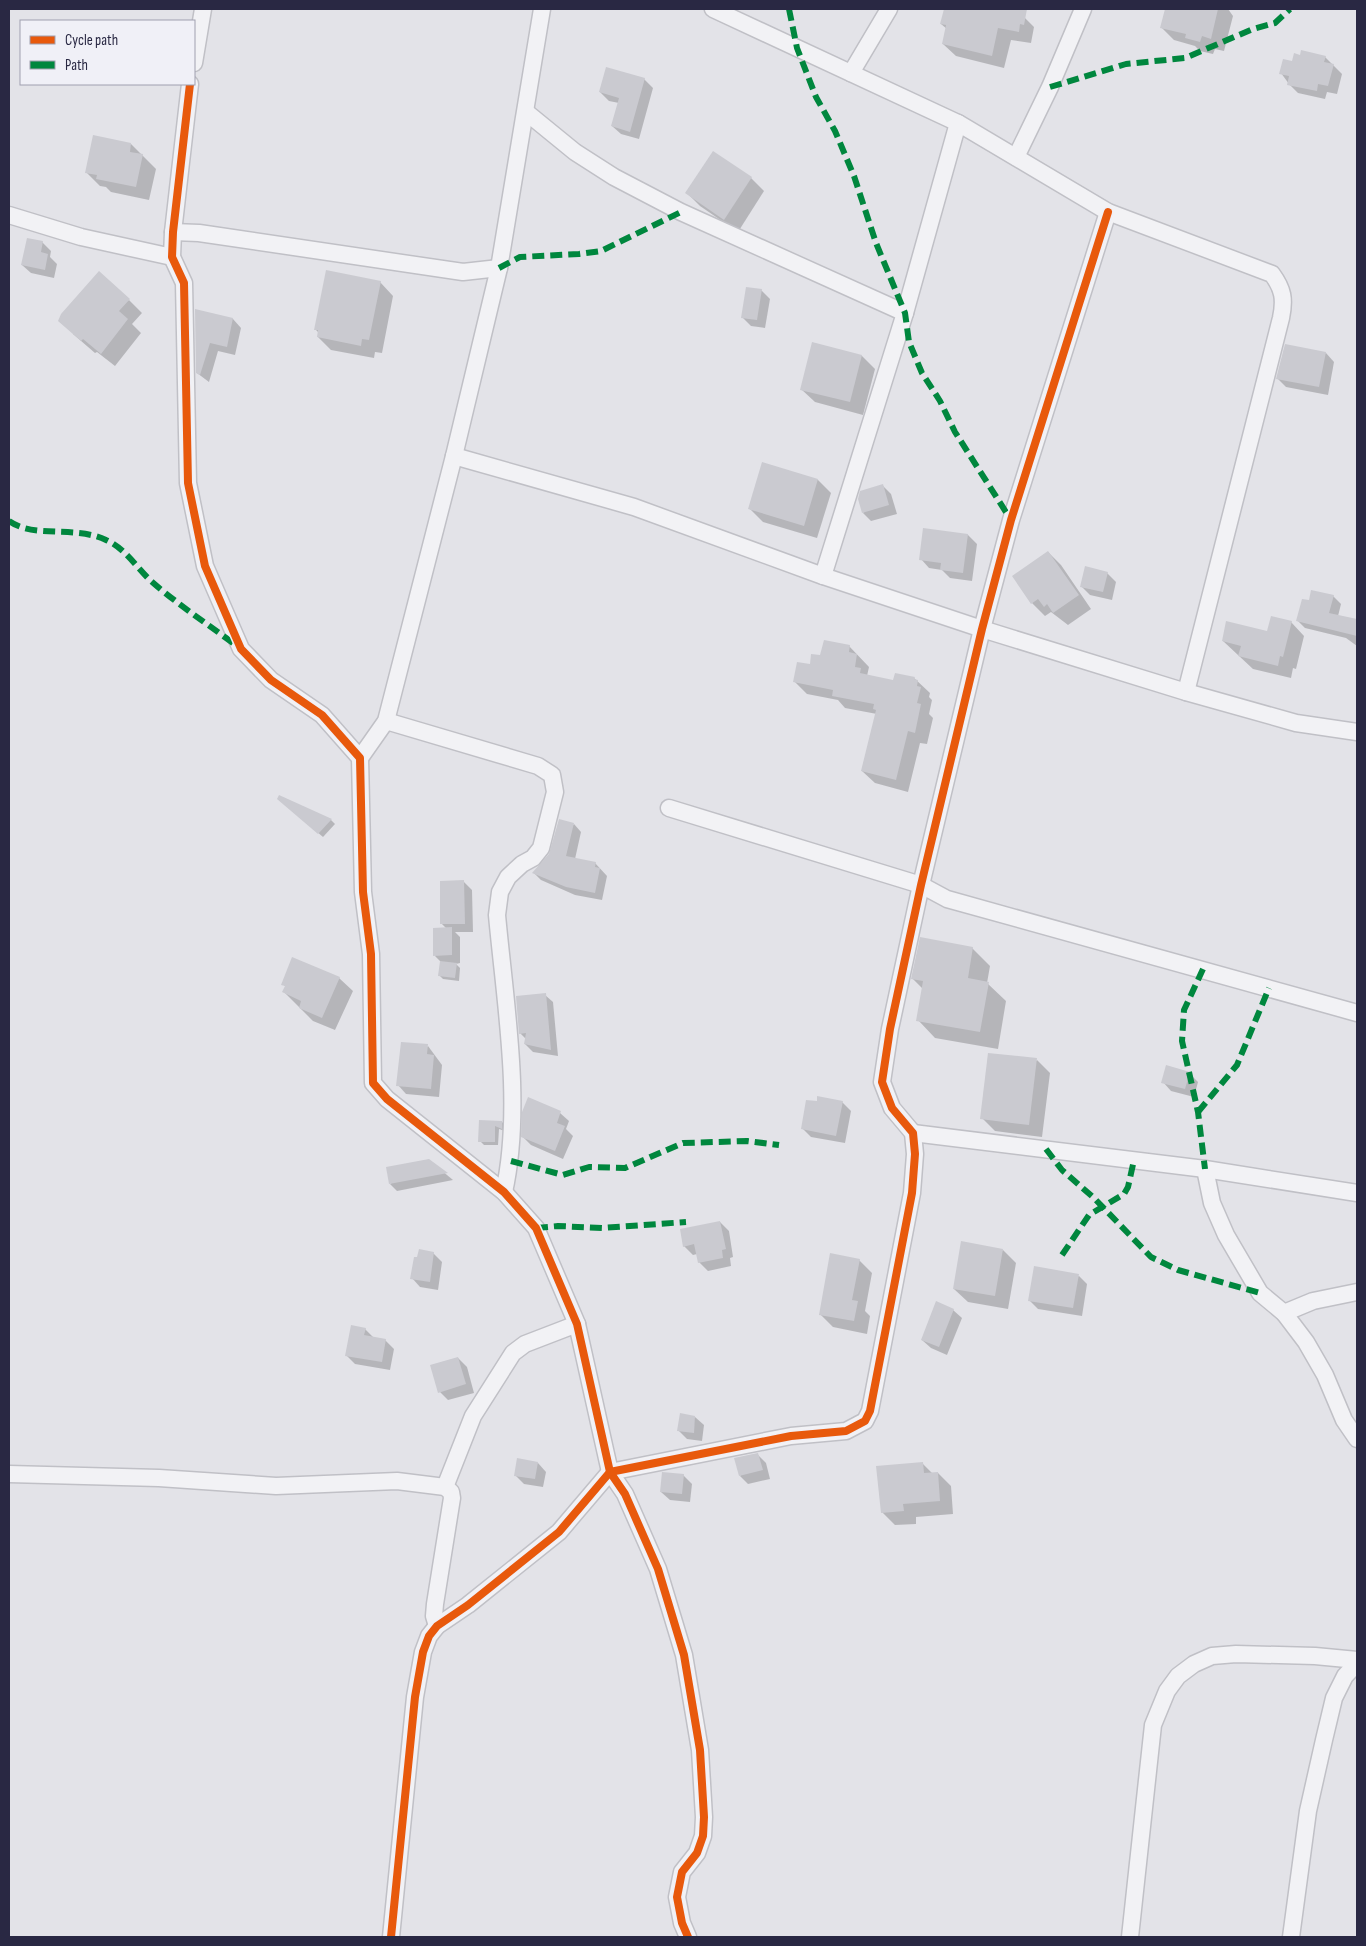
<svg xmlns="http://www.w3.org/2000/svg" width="1366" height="1946" font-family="'Sofia Sans Condensed',sans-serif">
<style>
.shadow{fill:#0003}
.building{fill:#cacad0}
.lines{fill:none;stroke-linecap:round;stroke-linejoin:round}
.minor-casing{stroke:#c0c0c6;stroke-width:19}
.minor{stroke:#f2f2f5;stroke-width:16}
.quiet{stroke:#00873e;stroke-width:6;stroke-dasharray:12 6;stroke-linecap:butt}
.cycleway-casing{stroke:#f0f0f7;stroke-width:11}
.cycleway{stroke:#e8590c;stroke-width:8}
</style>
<rect width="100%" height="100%" fill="#e3e3e8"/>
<g class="shadow">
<path d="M 945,9 L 996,9 L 1022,15 L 1034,27 L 1031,43 L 1011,40 L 1004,68 L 956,56 L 943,44 L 947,29 L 941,24 Z"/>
<path d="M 1166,9 L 1228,9 L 1233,16 L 1224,51 L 1215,49 L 1213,54 L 1200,51 L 1195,46 L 1174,40 L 1161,27 Z"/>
<path d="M 1301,57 L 1325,57 L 1342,74 L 1337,94 L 1327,92 L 1325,99 L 1298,93 L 1289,84 L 1281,73 Z"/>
<path d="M 644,79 L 653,88 L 639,139 L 621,134 L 612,126 L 619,103 L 609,101 L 600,92 Z"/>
<path d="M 131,144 L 156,169 L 149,200 L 111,192 L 106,187 L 100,186 L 87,173 Z"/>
<path d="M 751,178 L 764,191 L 738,232 L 700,206 L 687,193 Z"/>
<path d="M 42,242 L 51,251 L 50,257 L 57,264 L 54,278 L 31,273 L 22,265 Z"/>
<path d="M 380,282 L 393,296 L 382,353 L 375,352 L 374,358 L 331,350 L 318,337 L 319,333 L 315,329 Z"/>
<path d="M 761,290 L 770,299 L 765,328 L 751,326 L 743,318 Z"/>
<path d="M 129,300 L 142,313 L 132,324 L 141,333 L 115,366 L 97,352 L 95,353 L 73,334 Z"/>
<path d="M 196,311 L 233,319 L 241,328 L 235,355 L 218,351 L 209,382 L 197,373 Z"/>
<path d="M 813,343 L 862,356 L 875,369 L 863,415 L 815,402 L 801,389 Z"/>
<path d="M 1326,353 L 1334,362 L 1328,395 L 1286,387 L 1277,378 Z"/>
<path d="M 763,463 L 818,480 L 831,493 L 817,538 L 763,522 L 750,509 Z"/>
<path d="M 883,486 L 891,494 L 897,514 L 871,521 L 863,513 Z"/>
<path d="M 924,530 L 968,535 L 977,544 L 972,581 L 950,578 L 942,570 L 929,568 L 921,559 Z"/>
<path d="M 1048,552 L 1061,565 L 1091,609 L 1068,625 L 1051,612 L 1045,616 L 1032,603 Z"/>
<path d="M 1107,573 L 1116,582 L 1112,600 L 1090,595 L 1082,587 Z"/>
<path d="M 1333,596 L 1341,604 L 1338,616 L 1357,620 L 1357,646 L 1346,638 L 1305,628 L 1298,621 L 1310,602 Z"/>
<path d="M 1291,622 L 1304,636 L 1296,669 L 1293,668 L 1291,678 L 1253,669 L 1223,641 L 1268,632 Z"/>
<path d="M 849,646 L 869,667 L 867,676 L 894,682 L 914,678 L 930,693 L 929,697 L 932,700 L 929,714 L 933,718 L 927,744 L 920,743 L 908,792 L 875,783 L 862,771 L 877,714 L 845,708 L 838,700 L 807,694 L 795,682 L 821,657 Z"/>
<path d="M 283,803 L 331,820 L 335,824 L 323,837 Z"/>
<path d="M 574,824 L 581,832 L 575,859 L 595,863 L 607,876 L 602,900 L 575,895 L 541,880 L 534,873 Z"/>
<path d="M 463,881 L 472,890 L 473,932 L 455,932 L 460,937 L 460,963 L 456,964 L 460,968 L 459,981 L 443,979 L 439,975 L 441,962 L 435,956 L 447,929 L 441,923 Z"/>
<path d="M 972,948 L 990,966 L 987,983 L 1006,1001 L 998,1049 L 935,1038 L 918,1020 L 923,989 L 912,978 Z"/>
<path d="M 339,978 L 353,991 L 335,1030 L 313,1021 L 284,992 L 286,987 L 283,984 Z"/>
<path d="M 545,995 L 553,1002 L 558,1056 L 533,1052 L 525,1044 L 526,1039 L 520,1033 Z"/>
<path d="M 428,1046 L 442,1065 L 439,1097 L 406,1094 L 398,1085 Z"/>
<path d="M 1037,1060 L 1050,1073 L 1042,1137 L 995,1131 L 982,1118 Z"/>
<path d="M 1189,1073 L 1198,1082 L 1194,1097 L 1171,1091 L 1163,1082 Z"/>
<path d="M 842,1102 L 851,1111 L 845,1143 L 811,1137 L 802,1128 Z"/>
<path d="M 560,1113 L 569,1121 L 566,1129 L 573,1136 L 563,1159 L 531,1145 L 522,1136 Z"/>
<path d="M 480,1122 L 502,1122 L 506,1126 L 505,1131 L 499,1129 L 498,1145 L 484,1145 L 480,1141 Z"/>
<path d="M 429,1160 L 453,1180 L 397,1191 L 390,1184 Z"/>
<path d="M 720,1222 L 729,1231 L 733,1257 L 730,1258 L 731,1266 L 708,1271 L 699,1262 L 697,1254 L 693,1255 L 684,1246 Z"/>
<path d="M 1003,1250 L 1016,1263 L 1008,1309 L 968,1302 L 954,1289 Z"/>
<path d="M 433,1253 L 442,1262 L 438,1290 L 420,1287 L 412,1278 Z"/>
<path d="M 859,1260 L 872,1273 L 865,1311 L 870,1316 L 867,1334 L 833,1327 L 820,1314 Z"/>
<path d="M 1079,1276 L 1087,1284 L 1082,1316 L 1038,1309 L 1029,1300 Z"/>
<path d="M 953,1310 L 962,1318 L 947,1355 L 931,1348 L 922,1340 Z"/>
<path d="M 365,1329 L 374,1338 L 385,1340 L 394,1349 L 390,1370 L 355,1364 L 347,1356 Z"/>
<path d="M 458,1358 L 467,1367 L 474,1393 L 448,1400 L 440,1392 Z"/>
<path d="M 695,1417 L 704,1425 L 702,1441 L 687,1439 L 679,1431 Z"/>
<path d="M 757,1454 L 766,1463 L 770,1479 L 748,1484 L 740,1476 Z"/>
<path d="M 538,1463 L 546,1472 L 543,1487 L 524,1484 L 515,1475 Z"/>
<path d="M 922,1463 L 933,1474 L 938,1473 L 951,1486 L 953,1514 L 916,1517 L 916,1524 L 895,1525 L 882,1512 Z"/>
<path d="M 683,1475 L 692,1484 L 690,1502 L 670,1500 L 661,1492 Z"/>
</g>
<g class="building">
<path d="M 944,9 L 1027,9 L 1024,25 L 1020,24 L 1019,32 L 998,28 L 992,56 L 942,44 L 946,25 L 940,24 Z"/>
<path d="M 1165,9 L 1218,9 L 1211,39 L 1202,36 L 1200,42 L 1185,38 L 1186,34 L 1160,28 Z"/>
<path d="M 1301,50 L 1326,56 L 1324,62 L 1334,64 L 1328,86 L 1318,84 L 1317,91 L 1287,85 L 1289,76 L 1279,74 L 1283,59 L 1292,61 L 1294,53 L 1300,55 Z"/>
<path d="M 606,67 L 645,78 L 630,132 L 611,126 L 619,98 L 599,92 Z"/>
<path d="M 93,135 L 131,143 L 130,152 L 143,154 L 136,187 L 96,179 L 97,175 L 85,173 Z"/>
<path d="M 713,151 L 752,177 L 724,220 L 685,193 Z"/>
<path d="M 27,238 L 43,241 L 41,252 L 48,254 L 45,270 L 21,265 Z"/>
<path d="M 326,270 L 381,281 L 369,340 L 362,339 L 361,346 L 317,337 L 318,330 L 314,330 Z"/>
<path d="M 99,271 L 130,299 L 119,311 L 128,319 L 101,354 L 83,339 L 81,341 L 58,321 L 61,314 Z"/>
<path d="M 746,287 L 762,289 L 757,320 L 741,318 Z"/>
<path d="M 195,309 L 233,318 L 227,347 L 210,343 L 200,375 L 196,373 Z"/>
<path d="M 812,342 L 862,355 L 850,402 L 800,390 Z"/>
<path d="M 1285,344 L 1326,352 L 1319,387 L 1276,379 Z"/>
<path d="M 762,462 L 818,479 L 804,526 L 748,509 Z"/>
<path d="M 883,484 L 889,505 L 862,513 L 858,499 L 860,491 Z"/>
<path d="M 923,528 L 968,534 L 963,573 L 940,570 L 941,563 L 919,560 Z"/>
<path d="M 1048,551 L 1079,595 L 1053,613 L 1047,604 L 1044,607 L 1038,599 L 1031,604 L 1012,576 Z"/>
<path d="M 1085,566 L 1108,572 L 1103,592 L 1080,587 Z"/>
<path d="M 1311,590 L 1334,595 L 1329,613 L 1357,619 L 1357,636 L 1296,621 L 1302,599 L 1309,600 Z"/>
<path d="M 1271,616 L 1292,621 L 1283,657 L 1280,656 L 1278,666 L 1238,656 L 1241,646 L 1222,641 L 1226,621 L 1267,631 Z"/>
<path d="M 824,640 L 850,645 L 849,652 L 857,654 L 855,667 L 861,668 L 860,673 L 893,680 L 895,673 L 915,677 L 914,679 L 918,680 L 917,686 L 921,687 L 917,703 L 921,704 L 915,733 L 908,731 L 896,780 L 861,771 L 876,710 L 873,709 L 874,704 L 832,696 L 833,690 L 793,682 L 797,662 L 810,664 L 811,654 L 820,655 Z"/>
<path d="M 279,795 L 332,819 L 318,834 L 277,799 Z"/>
<path d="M 559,819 L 574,823 L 566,856 L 596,862 L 595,867 L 600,868 L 595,893 L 566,887 L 532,873 L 549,854 Z"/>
<path d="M 464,880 L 465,924 L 440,924 L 440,881 Z"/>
<path d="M 452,927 L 452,955 L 433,956 L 433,928 Z"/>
<path d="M 920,937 L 973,947 L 968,978 L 989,982 L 980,1032 L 916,1021 L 923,981 L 911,979 Z"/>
<path d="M 292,957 L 340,977 L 322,1018 L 299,1008 L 301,1001 L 282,992 L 285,986 L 281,985 Z"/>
<path d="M 440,961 L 457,963 L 455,978 L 438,976 Z"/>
<path d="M 546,993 L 551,1050 L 524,1044 L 526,1033 L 519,1034 L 516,996 Z"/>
<path d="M 401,1042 L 428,1044 L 427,1054 L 434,1055 L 431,1089 L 396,1086 Z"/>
<path d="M 988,1053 L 1037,1058 L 1029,1125 L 980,1119 Z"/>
<path d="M 1166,1065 L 1190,1072 L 1185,1089 L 1161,1083 Z"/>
<path d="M 817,1096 L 843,1101 L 836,1136 L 801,1129 L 806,1100 L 817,1101 Z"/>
<path d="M 528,1097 L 561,1111 L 557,1123 L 565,1126 L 555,1151 L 521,1137 L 522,1112 Z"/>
<path d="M 479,1120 L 502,1121 L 502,1129 L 495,1126 L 495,1142 L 478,1142 Z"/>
<path d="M 429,1159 L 448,1173 L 389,1184 L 386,1167 Z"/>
<path d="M 720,1221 L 726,1249 L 722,1250 L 723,1258 L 698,1263 L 694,1244 L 683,1247 L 680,1229 Z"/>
<path d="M 961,1241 L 1003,1249 L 995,1296 L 953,1289 Z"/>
<path d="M 419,1249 L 434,1252 L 430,1282 L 410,1279 L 414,1257 L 417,1257 Z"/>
<path d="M 830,1253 L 860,1259 L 852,1300 L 858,1301 L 854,1321 L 819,1315 Z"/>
<path d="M 1034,1266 L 1079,1274 L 1073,1308 L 1028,1301 Z"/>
<path d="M 936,1301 L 954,1309 L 939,1347 L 921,1340 Z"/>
<path d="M 351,1325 L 366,1328 L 364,1335 L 386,1339 L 382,1362 L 345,1356 Z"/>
<path d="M 458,1357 L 466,1384 L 438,1393 L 430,1365 Z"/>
<path d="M 680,1413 L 695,1416 L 694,1433 L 677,1431 Z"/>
<path d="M 758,1453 L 763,1470 L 739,1476 L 734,1458 Z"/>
<path d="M 517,1458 L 538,1462 L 535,1479 L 514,1476 Z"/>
<path d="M 923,1462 L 924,1473 L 938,1472 L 940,1501 L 903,1504 L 904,1511 L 881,1513 L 876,1466 Z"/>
<path d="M 662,1472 L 684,1474 L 682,1494 L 660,1492 Z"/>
</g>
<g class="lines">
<defs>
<g id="minor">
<path d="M 713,9 L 958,123 L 1108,212 L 1272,274 C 1283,289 1285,299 1281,318 L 1186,692"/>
<path d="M 194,63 L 203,9"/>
<path d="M 851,73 L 889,9"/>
<path d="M 190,84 L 173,232 L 172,257 L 184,283 L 188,483 L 205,566 L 241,649 L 271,680 L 322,715 L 360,758 L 363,892 L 371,954 L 373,1083 L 387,1099 L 504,1192 L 536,1228 L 577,1324 L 610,1472 L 625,1494 L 658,1569 L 684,1655 L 700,1750 L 704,1817 L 703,1836 L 697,1853 L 682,1872 L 677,1897 L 682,1923 L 688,1937"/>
<path d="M 526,112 L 575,152 L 614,177 L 681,212 L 905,313"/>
<path d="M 1016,157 L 1050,87 L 1083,9"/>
<path d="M 9,215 L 81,237 L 172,257"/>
<path d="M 173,232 L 199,233 L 463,272 L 499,268"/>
<path d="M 454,456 L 634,507 L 823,576 L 982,629 L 1186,692 L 1296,723 L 1357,732"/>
<path d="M 823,576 L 905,313 L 958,123"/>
<path d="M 386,721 L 538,766 L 552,775 L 555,792 L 541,848 L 533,858 L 522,864 L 508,877 L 500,892 L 497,915 C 505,1003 523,1106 504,1192"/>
<path d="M 360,758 L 386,721 L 454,456 L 499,268 L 542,9"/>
<path d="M 669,808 L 921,885 L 947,899 L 1357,1013"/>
<path d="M 913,1133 L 1205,1169 L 1357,1193"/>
<path d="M 1205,1169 L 1212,1203 L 1226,1235 L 1260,1293 L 1284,1313 L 1306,1342 L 1325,1375 L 1344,1420 L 1357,1439"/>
<path d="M 1284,1313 L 1313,1301 L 1357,1292"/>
<path d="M 9,1474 L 159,1478 L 276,1486 L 397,1481 L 445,1487 L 451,1492 L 452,1498 L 435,1604 L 434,1616 L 437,1626"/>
<path d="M 445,1487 L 473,1416 L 513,1353 L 525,1344 L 577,1324"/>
<path d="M 391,1937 L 415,1697 L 423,1652 L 429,1636 L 437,1626 L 468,1605 L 559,1532 L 610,1472 L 791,1436 L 846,1431 L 865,1421 L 870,1411 L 912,1193 L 915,1154 L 913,1133 L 892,1108 L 882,1082 L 890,1029 L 921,885 L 982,629 L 1011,520 L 1108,212"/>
<path d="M 1130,1937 L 1153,1725 L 1167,1691 L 1178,1676 L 1194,1664 L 1212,1656 L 1236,1654 L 1315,1656 L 1357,1660"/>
<path d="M 1291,1937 L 1308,1811 L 1324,1740 L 1334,1698 L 1345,1676 L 1357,1663"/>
</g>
</defs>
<use href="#minor" class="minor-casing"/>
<use href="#minor" class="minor"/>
<g class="quiet">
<path d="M 789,9 L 797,48 L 816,97 L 835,131 L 854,176 L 876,243 L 905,313 L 909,342 L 922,373 L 940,401 L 955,432 L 1011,520"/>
<path d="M 1050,87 L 1126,64 L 1185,58 L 1253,29 L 1275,23 L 1290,9"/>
<path d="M 499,268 L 520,257 L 579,254 L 601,251 L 681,212"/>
<path d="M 9,521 C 35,539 74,525 106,540 C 125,548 136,567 151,581 C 177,604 209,625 237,646"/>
<path d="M 1203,969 L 1184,1010 L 1182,1041 L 1198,1112 L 1205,1169"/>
<path d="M 1198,1112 L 1237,1065 L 1269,988"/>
<path d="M 1046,1149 L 1062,1170 L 1094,1198 L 1151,1257 L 1178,1270 L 1260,1293"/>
<path d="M 511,1161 L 563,1175 L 589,1167 L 625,1168 L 683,1143 L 747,1141 L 779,1145"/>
<path d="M 536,1228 L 558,1226 L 602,1228 L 686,1222"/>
<path d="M 1062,1255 L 1089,1215 L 1124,1194 L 1128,1187 L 1134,1160"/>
</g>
<defs>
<g id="cycleway">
<path d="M 190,84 L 173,232 L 172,257 L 184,283 L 188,483 L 205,566 L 241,649 L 271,680 L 322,715 L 360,758 L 363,892 L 371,954 L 373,1083 L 387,1099 L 504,1192 L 536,1228 L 577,1324 L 610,1472 L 625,1494 L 658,1569 L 684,1655 L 700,1750 L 704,1817 L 703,1836 L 697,1853 L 682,1872 L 677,1897 L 682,1923 L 688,1937"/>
<path d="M 391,1937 L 415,1697 L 423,1652 L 429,1636 L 437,1626 L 468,1605 L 559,1532 L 610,1472 L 791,1436 L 846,1431 L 865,1421 L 870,1411 L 912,1193 L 915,1154 L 913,1133 L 892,1108 L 882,1082 L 890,1029 L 921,885 L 982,629 L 1011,520 L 1108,212"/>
</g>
</defs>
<use href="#cycleway" class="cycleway-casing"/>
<use href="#cycleway" class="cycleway"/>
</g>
<rect width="1366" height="1946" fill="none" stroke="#292843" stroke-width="20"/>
<rect x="20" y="20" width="175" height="65" fill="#f0f0f7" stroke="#a0a0af"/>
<rect x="30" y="36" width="25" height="8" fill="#e8590c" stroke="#a0a0af"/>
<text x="65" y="45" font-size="15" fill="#292843">Cycle path</text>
<rect x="30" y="61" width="25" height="8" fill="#00873e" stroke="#a0a0af"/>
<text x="65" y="70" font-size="15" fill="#292843">Path</text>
</svg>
